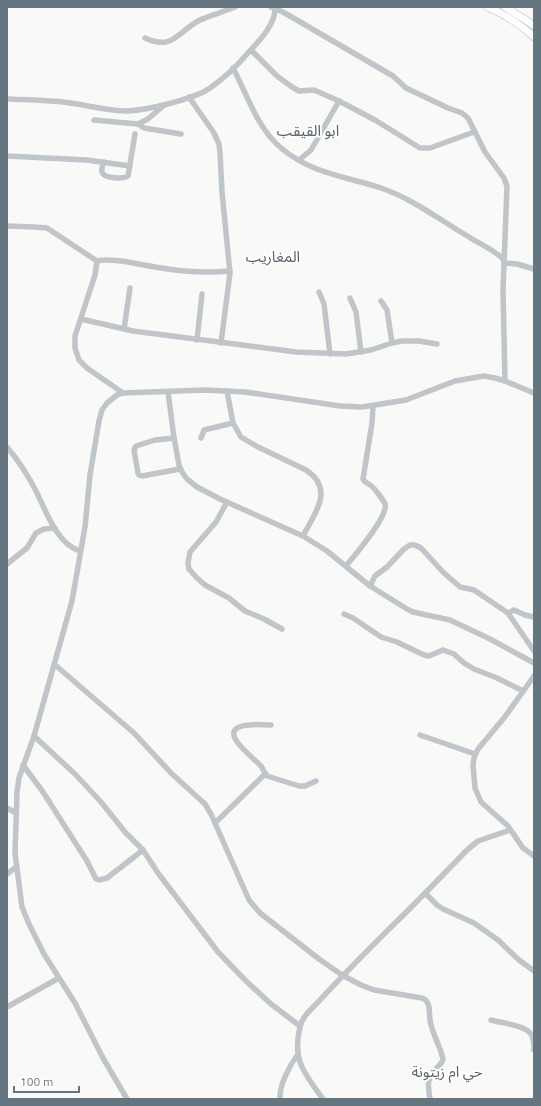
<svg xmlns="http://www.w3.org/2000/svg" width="541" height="1106" font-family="Ubuntu,'Noto Sans Arabic',sans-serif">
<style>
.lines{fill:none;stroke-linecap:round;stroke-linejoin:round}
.major-casing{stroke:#b4b9bd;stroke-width:8}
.minor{stroke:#c0c5c9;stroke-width:5.5}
.major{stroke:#fff;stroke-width:7}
.labels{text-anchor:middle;stroke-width:4;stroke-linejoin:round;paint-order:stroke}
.neighbourhood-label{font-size:15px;fill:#57646c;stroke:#fff}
</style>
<rect width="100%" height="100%" fill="#f9f9f7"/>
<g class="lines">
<defs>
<g id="major">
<path d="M 487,7 C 505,14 520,24 534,37"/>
<path d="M 505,7 L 526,20 L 534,26"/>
</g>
</defs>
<use href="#major" class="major-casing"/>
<g class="minor">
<path d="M 271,7 L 283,12 L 393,76 L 406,88 L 448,108 L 462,113 L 468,118 L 485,152 L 504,178 L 507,186 L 503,290 L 505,381"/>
<path d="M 145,38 C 173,51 177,32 200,20 C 211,15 223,12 235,7"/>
<path d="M 251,50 L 277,76 L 292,87 L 299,91 L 314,90 L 339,101 L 375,120 L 420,148 L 430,148 L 474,132"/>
<path d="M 233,68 C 247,94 257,128 281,148 C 312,174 345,176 381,188 C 413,199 440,220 469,237 C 481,245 494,249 504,260"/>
<path d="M 189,97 L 214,133 L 219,144 L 220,153 L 222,192 L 230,273 L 221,343"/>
<path d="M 7,99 C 30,100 54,100 77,104 C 94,107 110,111 128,111 C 147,110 195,99 210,88 C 223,79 237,66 248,53 C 259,41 276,24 275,7"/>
<path d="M 94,120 L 138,124 L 148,119 L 163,106"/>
<path d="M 138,124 L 144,128 L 181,134"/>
<path d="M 7,156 L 87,160 L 130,166"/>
<path d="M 299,160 L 311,150 L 339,101"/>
<path d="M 104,162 C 103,165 101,169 102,172 C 104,179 123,179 128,176 L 135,134"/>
<path d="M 7,226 L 34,227 L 47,228 L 97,261 L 95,275 L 75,336 L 75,348 L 79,360 L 87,368 L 123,393"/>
<path d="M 97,261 C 113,257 145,266 162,268 C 184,272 208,273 230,271"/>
<path d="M 504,263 L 517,264 L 534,269"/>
<path d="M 319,292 L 324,304 L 330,354"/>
<path d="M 350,298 L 356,312 L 361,352"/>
<path d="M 381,301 L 387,310 L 392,343"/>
<path d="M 81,319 L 133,331 L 296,352 L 346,354 L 371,350 L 392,343 L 402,341 L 419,341 L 437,344"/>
<path d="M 124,329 L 130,288"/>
<path d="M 197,340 L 202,294"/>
<path d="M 227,391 L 233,423 L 241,437 L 258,447 L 306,470 C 335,489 315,513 303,536"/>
<path d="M 168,392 L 174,438 L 179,465 L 182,472 L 187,479 L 197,487 L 220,499 L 303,536 L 327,551 L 370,586 L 407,609 L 413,612 L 450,620 L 490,639 L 534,663"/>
<path d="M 174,438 L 155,440 L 136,446 L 134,450 L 138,473 L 139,475 L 142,476 L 180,469"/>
<path d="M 201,438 L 204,430 L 233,423"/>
<path d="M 7,447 C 18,460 27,474 35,489 C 45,508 56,544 80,551"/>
<path d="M 227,502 L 216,522 L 190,552 L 188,563 L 189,569 L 196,577 L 205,585 L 229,598 L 245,611 L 264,619 L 282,629"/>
<path d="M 7,564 L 27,548 L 36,533 L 44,529 L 55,528"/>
<path d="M 346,566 C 354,556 389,516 385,504 C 384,501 373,486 370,485 C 366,482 365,483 363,479 L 372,423 L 373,406"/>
<path d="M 370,586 L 375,576 L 387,567 L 404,549 L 410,545 L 415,545 L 421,548 L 443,572 L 460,587 L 474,590 L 508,613 L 534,651"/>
<path d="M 508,613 L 514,610 L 525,615 L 534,617"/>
<path d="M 344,614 L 353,618 L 381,637 L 397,642 L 424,655 L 429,656 L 443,650 L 454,654 L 464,663 L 474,669 L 497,678 L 523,691"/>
<path d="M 54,664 L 134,733 L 172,774 L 205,804 L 211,814 L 249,900 L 260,913 L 319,959 L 342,975 L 361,985 L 374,990 L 422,998 C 431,1001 429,1012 430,1020 C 432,1034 440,1045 443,1059 C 442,1063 439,1066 436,1069 C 426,1080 428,1085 430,1099"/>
<path d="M 534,676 L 504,718 L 478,749 L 474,758 L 473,765 L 475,788 L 481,802 L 508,826 L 523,848 L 534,856"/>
<path d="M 420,735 L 475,754"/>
<path d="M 34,736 L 76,775 L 101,802 L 125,832 L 143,850 L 158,873 L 218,952 L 245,980 L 271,1004 L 300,1026"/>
<path d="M 23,765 L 43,792 L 87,861 L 96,879 L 99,880 L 107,878 L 143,850"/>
<path d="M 266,774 C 264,772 263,769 261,766 C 253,757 212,728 249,725 C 256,724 264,725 271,725"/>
<path d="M 7,808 L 16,813"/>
<path d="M 215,823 L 264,775 L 299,786 L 305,786 L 316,781"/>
<path d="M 7,874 L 16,867"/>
<path d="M 425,893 L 437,905 L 443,909 L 474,923 L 498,940 L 519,960 L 534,971"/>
<path d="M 7,1007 L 59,978"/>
<path d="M 491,1020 C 501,1023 525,1025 531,1034 C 534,1038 534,1045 534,1050"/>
<path d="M 127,1099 L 103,1058 L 75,1003 L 44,954 L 29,924 L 22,907 L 15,853 L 17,792 L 19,778 L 34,736 L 72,601 L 85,527 L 90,475 L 99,421 L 102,410 L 107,403 L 117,395 L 123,393 L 206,390 L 245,392 L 340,406 L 362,407 L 406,400 L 455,381 L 484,376 L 495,378 L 505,381 L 534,393"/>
<path d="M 280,1099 C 279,1085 290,1065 298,1054"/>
<path d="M 323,1099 C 304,1073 292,1060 300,1027 C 302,1016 313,1008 320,1000 C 342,976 365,953 388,930 C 415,904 441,877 467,850 L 478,841 L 510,830"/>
</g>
<use href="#major" class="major"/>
</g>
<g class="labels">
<g class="neighbourhood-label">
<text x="308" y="136">ابو القيقب</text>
<text x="273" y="262">المغاريب</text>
<text x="447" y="1077">حي ام زيتونة</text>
</g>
</g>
<rect width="541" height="1106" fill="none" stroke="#667681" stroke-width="16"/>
<path d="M14 1086v6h65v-6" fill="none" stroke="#667681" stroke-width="2"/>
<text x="20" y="1086" font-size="12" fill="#667681" stroke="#ffffff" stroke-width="3" paint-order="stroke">100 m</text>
</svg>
